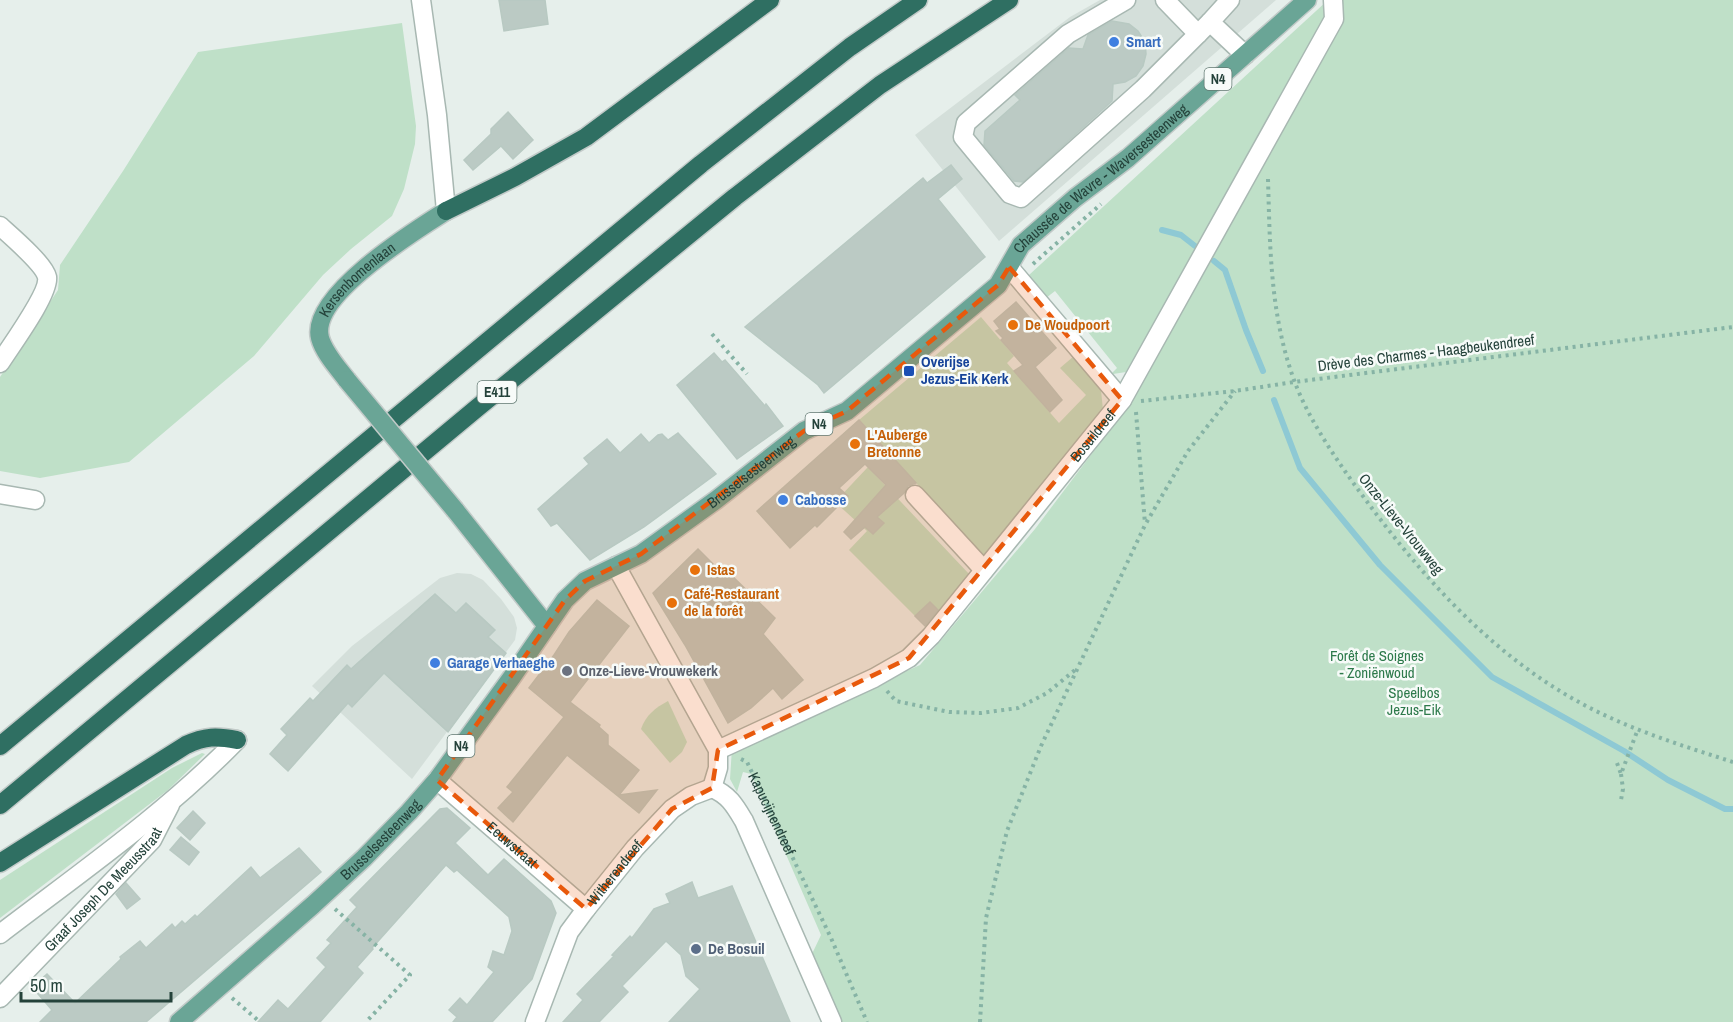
<svg xmlns="http://www.w3.org/2000/svg" width="1733" height="1022" font-family="'Archivo Narrow',sans-serif">
<style>
.built{fill:#d4dfda}
.green{fill:#bfe0c8}
.lines{fill:none;stroke-linecap:round;stroke-linejoin:round}
.stream{stroke:#8ec9d4;stroke-width:6}
.building{fill:#bbcac4;stroke:#b8c9c2;stroke-width:1.5}
.minor-casing{stroke:#a8b8b2;stroke-width:21}
.major-casing{stroke:#c2cac8;stroke-width:21}
.highway-casing{stroke:#c2cac8;stroke-width:21}
.path{stroke:#86b3a5;stroke-width:4;stroke-dasharray:3 4.5;stroke-linecap:butt}
.minor{stroke:#fff;stroke-width:18}
.major{stroke:#6aa596;stroke-width:18}
.highway{stroke:#2f6f62;stroke-width:18}
.major-bridge-casing{stroke:#c2cac8;stroke-width:21;stroke-linecap:butt}
.major-bridge{stroke:#6aa596;stroke-width:18}
.marked{fill:#e8590c;fill-opacity:0.2;stroke:#e8590c;stroke-width:4.5;stroke-dasharray:12 8;stroke-linejoin:round}
.shop-dot{fill:#3f7fe0;stroke:#f7fbf9;stroke-width:2}
.food-dot{fill:#e8710a;stroke:#f7fbf9;stroke-width:2}
.transit-dot{fill:#1a4fb4;stroke:#f7fbf9;stroke-width:2}
.worship-dot{fill:#6b7280;stroke:#f7fbf9;stroke-width:2}
.service-dot{fill:#5c6f8a;stroke:#f7fbf9;stroke-width:2}
.labels{text-anchor:middle;stroke-width:5;stroke-linejoin:round;paint-order:stroke}
.shield{fill:#f7fbf9;stroke:#637a73;stroke-width:1.5}
.shield-label{font-size:14px;font-weight:bold;fill:#24423a}
.shop-label{font-size:15px;font-weight:bold;fill:#366cbe;stroke:#f7fbf9;text-anchor:start}
.street-label{font-size:15px;fill:#24423a;stroke:#f7fbf9}
.food-label{font-size:15px;font-weight:bold;fill:#c56008;stroke:#f7fbf9;text-anchor:start}
.transit-label{font-size:15px;font-weight:bold;fill:#164399;stroke:#f7fbf9;text-anchor:start}
.park-label{font-size:15px;fill:#2d7a4b;stroke:#f7fbf9}
.worship-label{font-size:15px;font-weight:bold;fill:#5b616d;stroke:#f7fbf9;text-anchor:start}
.service-label{font-size:15px;font-weight:bold;fill:#4e5e75;stroke:#f7fbf9;text-anchor:start}
</style>
<rect width="100%" height="100%" fill="#e6efeb"/>
<g class="built">
<path d="M 1100,0 L 1276,0 L 999,241 L 915,135 L 1070,17 Z"/>
<path d="M 457,573 L 471,574 L 483,580 L 501,599 L 514,617 L 517,628 L 515,640 L 412,779 L 312,686 L 352,646 L 440,578 Z"/>
</g>
<g class="green">
<path d="M 1328,0 L 1733,0 L 1733,1022 L 840,1022 L 811,956 L 821,935 L 751,774 L 743,772 L 737,792 L 730,779 L 732,748 L 920,665 L 1035,529 L 1121,415 L 1146,371 L 1133,360 L 1126,372 L 1113,374 L 1112,373 L 1117,368 L 1055,291 L 1046,298 L 1029,275 Z"/>
<path d="M 402,23 L 416,126 L 415,144 L 404,189 L 392,216 L 351,249 L 323,275 L 254,356 L 129,462 L 40,478 L 0,471 L 0,377 L 58,290 L 60,265 L 123,171 L 198,52 Z"/>
<path d="M 981,317 L 1014,356 L 1007,363 L 1059,423 L 1086,395 L 1060,368 L 1074,356 L 1101,390 L 1103,410 L 984,558 L 859,420 Z"/>
<path d="M 868,467 L 969,574 L 927,628 L 849,550 L 867,531 L 835,502 Z"/>
<path d="M 668,701 L 687,742 L 682,752 L 670,763 L 641,729 C 646,715 655,708 668,701 Z"/>
<path d="M 202,753 L 205,754 L 168,790 L 0,918 L 0,880 L 172,768 Z"/>
</g>
<g class="lines">
<g class="stream">
<path d="M 1162,230 L 1181,235 L 1195,246"/>
<path d="M 1214,261 L 1225,270 L 1246,330 L 1263,371"/>
<path d="M 1274,400 L 1300,468 L 1380,565 L 1492,677 L 1624,751 L 1668,780 L 1725,809 L 1733,809"/>
</g>
</g>
<g class="building">
<path d="M 499,0 L 545,0 L 548,24 L 504,31 Z"/>
<path d="M 1112,21 L 1129,24 L 1138,31 L 1145,42 L 1146,54 L 1143,66 L 1136,76 L 1125,82 L 1113,84 L 1112,101 L 1023,182 L 1014,181 L 984,145 L 985,131 L 1020,100 L 1015,95 L 1069,48 L 1083,49 L 1088,35 Z"/>
<path d="M 508,112 L 533,140 L 513,159 L 501,146 L 473,170 L 464,160 L 491,134 L 491,129 Z"/>
<path d="M 951,165 L 962,179 L 938,199 L 985,257 L 824,393 L 818,385 L 745,327 L 923,178 L 927,183 Z"/>
<path d="M 1016,302 L 1056,348 L 1035,367 L 1062,400 L 1050,412 L 1014,371 L 1023,365 L 1001,340 L 1003,338 L 996,331 L 1000,329 L 994,321 Z"/>
<path d="M 714,353 L 722,362 L 725,360 L 765,406 L 766,404 L 783,426 L 737,459 L 677,385 Z"/>
<path d="M 859,420 L 916,483 L 908,486 L 904,493 L 877,517 L 884,523 L 873,534 L 865,527 L 851,539 L 844,532 L 886,485 L 865,464 L 839,488 L 848,496 L 817,527 L 815,525 L 790,548 L 757,511 Z"/>
<path d="M 678,433 L 716,474 L 644,527 L 590,560 L 557,523 L 551,526 L 538,509 L 589,464 L 584,458 L 607,439 L 620,453 L 641,434 L 649,443 L 658,435 L 662,434 L 668,440 Z"/>
<path d="M 698,549 L 726,577 L 729,573 L 775,618 L 763,634 L 803,680 L 782,699 L 773,688 L 751,708 L 728,723 L 685,645 L 653,593 Z"/>
<path d="M 435,594 L 456,613 L 466,603 L 495,630 L 488,637 L 506,653 L 448,732 L 384,673 L 352,707 L 348,703 L 288,771 L 270,754 L 287,735 L 281,729 L 310,698 L 313,701 L 347,665 L 351,669 Z"/>
<path d="M 597,600 L 629,626 L 570,702 L 600,725 L 599,727 L 608,735 L 608,745 L 639,770 L 619,795 L 657,790 L 639,813 L 567,755 L 513,822 L 498,808 L 513,792 L 507,787 L 564,717 L 529,688 L 554,655 L 569,632 Z"/>
<path d="M 930,602 L 938,610 L 925,626 L 915,616 Z"/>
<path d="M 447,808 L 470,828 L 455,843 L 488,875 L 504,859 L 551,901 L 556,913 L 532,979 L 492,1022 L 453,1022 L 457,1017 L 449,1010 L 460,998 L 467,1005 L 494,972 L 488,967 L 493,951 L 504,955 L 512,931 L 509,917 L 457,870 L 454,872 L 446,865 L 372,948 L 373,949 L 357,967 L 363,973 L 320,1022 L 258,1022 L 278,1000 L 288,1009 L 326,967 L 317,958 L 331,943 L 327,940 L 357,907 L 350,900 L 440,809 Z"/>
<path d="M 193,811 L 205,823 L 190,840 L 177,828 Z"/>
<path d="M 181,837 L 199,852 L 189,865 L 170,850 Z"/>
<path d="M 299,848 L 321,872 L 146,1022 L 40,1022 L 52,1010 L 32,987 L 47,974 L 75,1003 L 121,959 L 120,957 L 140,941 L 146,948 L 172,924 L 175,928 L 182,921 L 185,924 L 195,915 L 197,917 L 251,867 L 260,878 Z"/>
<path d="M 692,882 L 698,898 L 732,886 L 790,1022 L 669,1022 L 700,989 L 686,976 L 681,955 L 666,941 L 622,986 L 628,992 L 599,1022 L 563,1022 L 583,1000 L 577,994 L 614,956 L 612,955 L 630,936 L 632,938 L 654,909 L 670,903 L 666,894 Z"/>
<path d="M 126,883 L 140,899 L 127,909 L 116,894 Z"/>
</g>
<g class="lines">
<defs>
<g id="minor">
<path d="M 421,0 L 437,115 L 446,211"/>
<path d="M 1126,0 L 1068,34 L 966,123 L 963,137 L 1010,194 L 1021,198 L 1143,89 L 1210,22"/>
<path d="M 1165,0 L 1198,34"/>
<path d="M 1230,0 L 1210,22 L 1245,55"/>
<path d="M 0,226 C 11,236 44,264 47,277 C 50,293 10,347 0,363"/>
<path d="M 1009,267 L 1122,400"/>
<path d="M 0,494 L 35,500"/>
<path d="M 915,495 L 984,570"/>
<path d="M 616,566 L 718,750 L 718,768 L 712,788"/>
<path id="s2" d="M 718,750 L 874,678 L 909,658 L 931,636 L 1122,400 L 1334,19 L 1333,0"/>
<path id="s3" d="M 437,780 L 586,909"/>
<path d="M 712,788 C 729,795 735,806 744,821 L 832,1022"/>
<path d="M 0,934 C 81,872 166,813 237,740"/>
<path id="s4" d="M 0,998 L 152,840 L 170,805"/>
<path id="s5" d="M 535,1022 L 569,932 L 586,909 L 635,848 L 672,809 L 691,796 L 712,788"/>
</g>
<g id="major">
<path id="s6" d="M 347,380 C 338,368 324,353 320,338 C 309,296 416,230 446,211"/>
<path d="M 455,510 L 547,626"/>
<path id="s7" d="M 179,1022 L 313,905 L 364,858 L 409,812 L 437,780 L 512,677 L 565,600 L 585,581 L 641,554 L 716,500 L 804,431 L 847,411 L 998,285 L 1021,245 L 1075,198 L 1128,158 L 1307,0"/>
</g>
<g id="highway">
<path d="M 446,211 L 515,177 L 586,137 L 770,0"/>
<path d="M 0,746 L 701,164 L 850,47 L 918,0"/>
<path d="M 0,805 L 477,408 L 735,197 L 880,85 L 1009,0"/>
<path d="M 0,863 L 186,745 C 205,736 217,736 237,740"/>
</g>
</defs>
<use href="#minor" class="minor-casing"/>
<use href="#major" class="major-casing"/>
<use href="#highway" class="highway-casing"/>
<g class="path">
<path d="M 1268,179 C 1270,247 1270,314 1294,380 C 1309,422 1344,471 1371,507 C 1427,582 1494,655 1577,701 C 1625,728 1680,745 1733,762"/>
<path d="M 1033,264 L 1101,204"/>
<path d="M 712,334 L 747,374"/>
<path d="M 1141,401 L 1235,391 L 1294,382 L 1733,327"/>
<path d="M 1136,412 L 1145,524"/>
<path d="M 887,691 L 896,701 L 949,712 L 981,713 L 1018,708 L 1047,693 L 1075,670"/>
<path id="s1" d="M 741,759 L 747,762 L 831,938 L 867,1022"/>
<path d="M 1617,763 L 1621,774 L 1638,729"/>
<path d="M 1621,774 L 1623,789 L 1621,800"/>
<path d="M 335,909 L 410,975 L 366,1022"/>
<path d="M 232,998 L 260,1022"/>
<path d="M 980,1022 L 986,918 L 1007,831 L 1041,746 L 1145,525 L 1188,451 L 1235,391"/>
</g>
<use href="#minor" class="minor"/>
<use href="#major" class="major"/>
<use href="#highway" class="highway"/>
<defs>
<path id="major-bridge" d="M 347,380 L 455,510"/>
</defs>
<use href="#major-bridge" class="major-bridge-casing"/>
<use href="#major-bridge" class="major-bridge"/>
</g>
<path class="marked" d="M 1009,267 L 1122,400 L 909,658 L 718,750 L 712,788 L 672,809 L 586,909 L 437,780 L 565,600 L 585,581 L 641,554 L 804,431 L 847,411 L 998,285 Z"/>
<g class="shop-dot">
<circle cx="1114" cy="42" r="6"/>
<circle cx="783" cy="500" r="6"/>
<circle cx="435" cy="663" r="6"/>
</g>
<g class="food-dot">
<circle cx="1013" cy="325" r="6"/>
<circle cx="855" cy="444" r="6"/>
<circle cx="695" cy="570" r="6"/>
<circle cx="672" cy="603" r="6"/>
</g>
<rect class="transit-dot" x="903" y="365" width="12" height="12" rx="3"/>
<circle class="worship-dot" cx="567" cy="671" r="6"/>
<circle class="service-dot" cx="696" cy="949" r="6"/>
<g class="labels">
<g class="shield">
<rect x="1204.5" y="68" width="27" height="22" rx="4.5"/>
<rect x="477.5" y="381" width="39" height="22" rx="4.5"/>
<rect x="805.5" y="413" width="27" height="22" rx="4.5"/>
<rect x="447.5" y="735" width="27" height="22" rx="4.5"/>
</g>
<g class="shield-label">
<text x="1218" y="84">N4</text>
<text x="497" y="397">E411</text>
<text x="819" y="429">N4</text>
<text x="461" y="751">N4</text>
</g>
<g class="shop-label">
<text x="1126" y="47">Smart</text>
<text x="795" y="505">Cabosse</text>
<text x="447" y="668">Garage Verhaeghe</text>
</g>
<g class="street-label">
<text dy="5" stroke="none"><textPath href="#s7" startOffset="1263">Chaussée de Wavre - Waversesteenweg</textPath></text>
<text dy="5" stroke="none"><textPath href="#s6" startOffset="123">Kersenbomenlaan</textPath></text>
<text transform="translate(1426 353) rotate(-7)" y="5">Drève des Charmes - Haagbeukendreef</text>
<text dy="5" stroke="none"><textPath href="#s2" startOffset="501">Bosuildreef</textPath></text>
<text dy="5" stroke="none"><textPath href="#s7" startOffset="802">Brusselsesteenweg</textPath></text>
<text transform="translate(1401 524) rotate(51)" y="5">Onze-Lieve-Vrouwweg</text>
<text dy="5" stroke="none"><textPath href="#s1" startOffset="64">Kapucijnendreef</textPath></text>
<text dy="5" stroke="none"><textPath href="#s7" startOffset="272">Brusselsesteenweg</textPath></text>
<text dy="5" stroke="none"><textPath href="#s3" startOffset="99">Eeuwstraat</textPath></text>
<text dy="5" stroke="none"><textPath href="#s5" startOffset="171">Witherendreef</textPath></text>
<text dy="5" stroke="none"><textPath href="#s4" startOffset="150">Graaf Joseph De Meeusstraat</textPath></text>
</g>
<g class="food-label">
<text x="1025" y="330">De Woudpoort</text>
<text x="867" y="440">L'Auberge<tspan x="867" dy="17">Bretonne</tspan></text>
<text x="707" y="575">Istas</text>
<text x="684" y="599">Café-Restaurant<tspan x="684" dy="17">de la forêt</tspan></text>
</g>
<g class="transit-label">
<text x="921" y="367">Overijse<tspan x="921" dy="17">Jezus-Eik Kerk</tspan></text>
</g>
<g class="park-label">
<text x="1377" y="661">Forêt de Soignes<tspan x="1377" dy="17">- Zoniënwoud</tspan></text>
<text x="1414" y="698">Speelbos<tspan x="1414" dy="17">Jezus-Eik</tspan></text>
</g>
<g class="worship-label">
<text x="579" y="676">Onze-Lieve-Vrouwekerk</text>
</g>
<g class="service-label">
<text x="708" y="954">De Bosuil</text>
</g>
</g>
<path d="M21 992v9h150v-9" fill="none" stroke="#24423a" stroke-width="3"/>
<text x="30" y="992" font-size="18" fill="#24423a" stroke="#f7fbf9" stroke-width="4.5" paint-order="stroke">50 m</text>
</svg>
